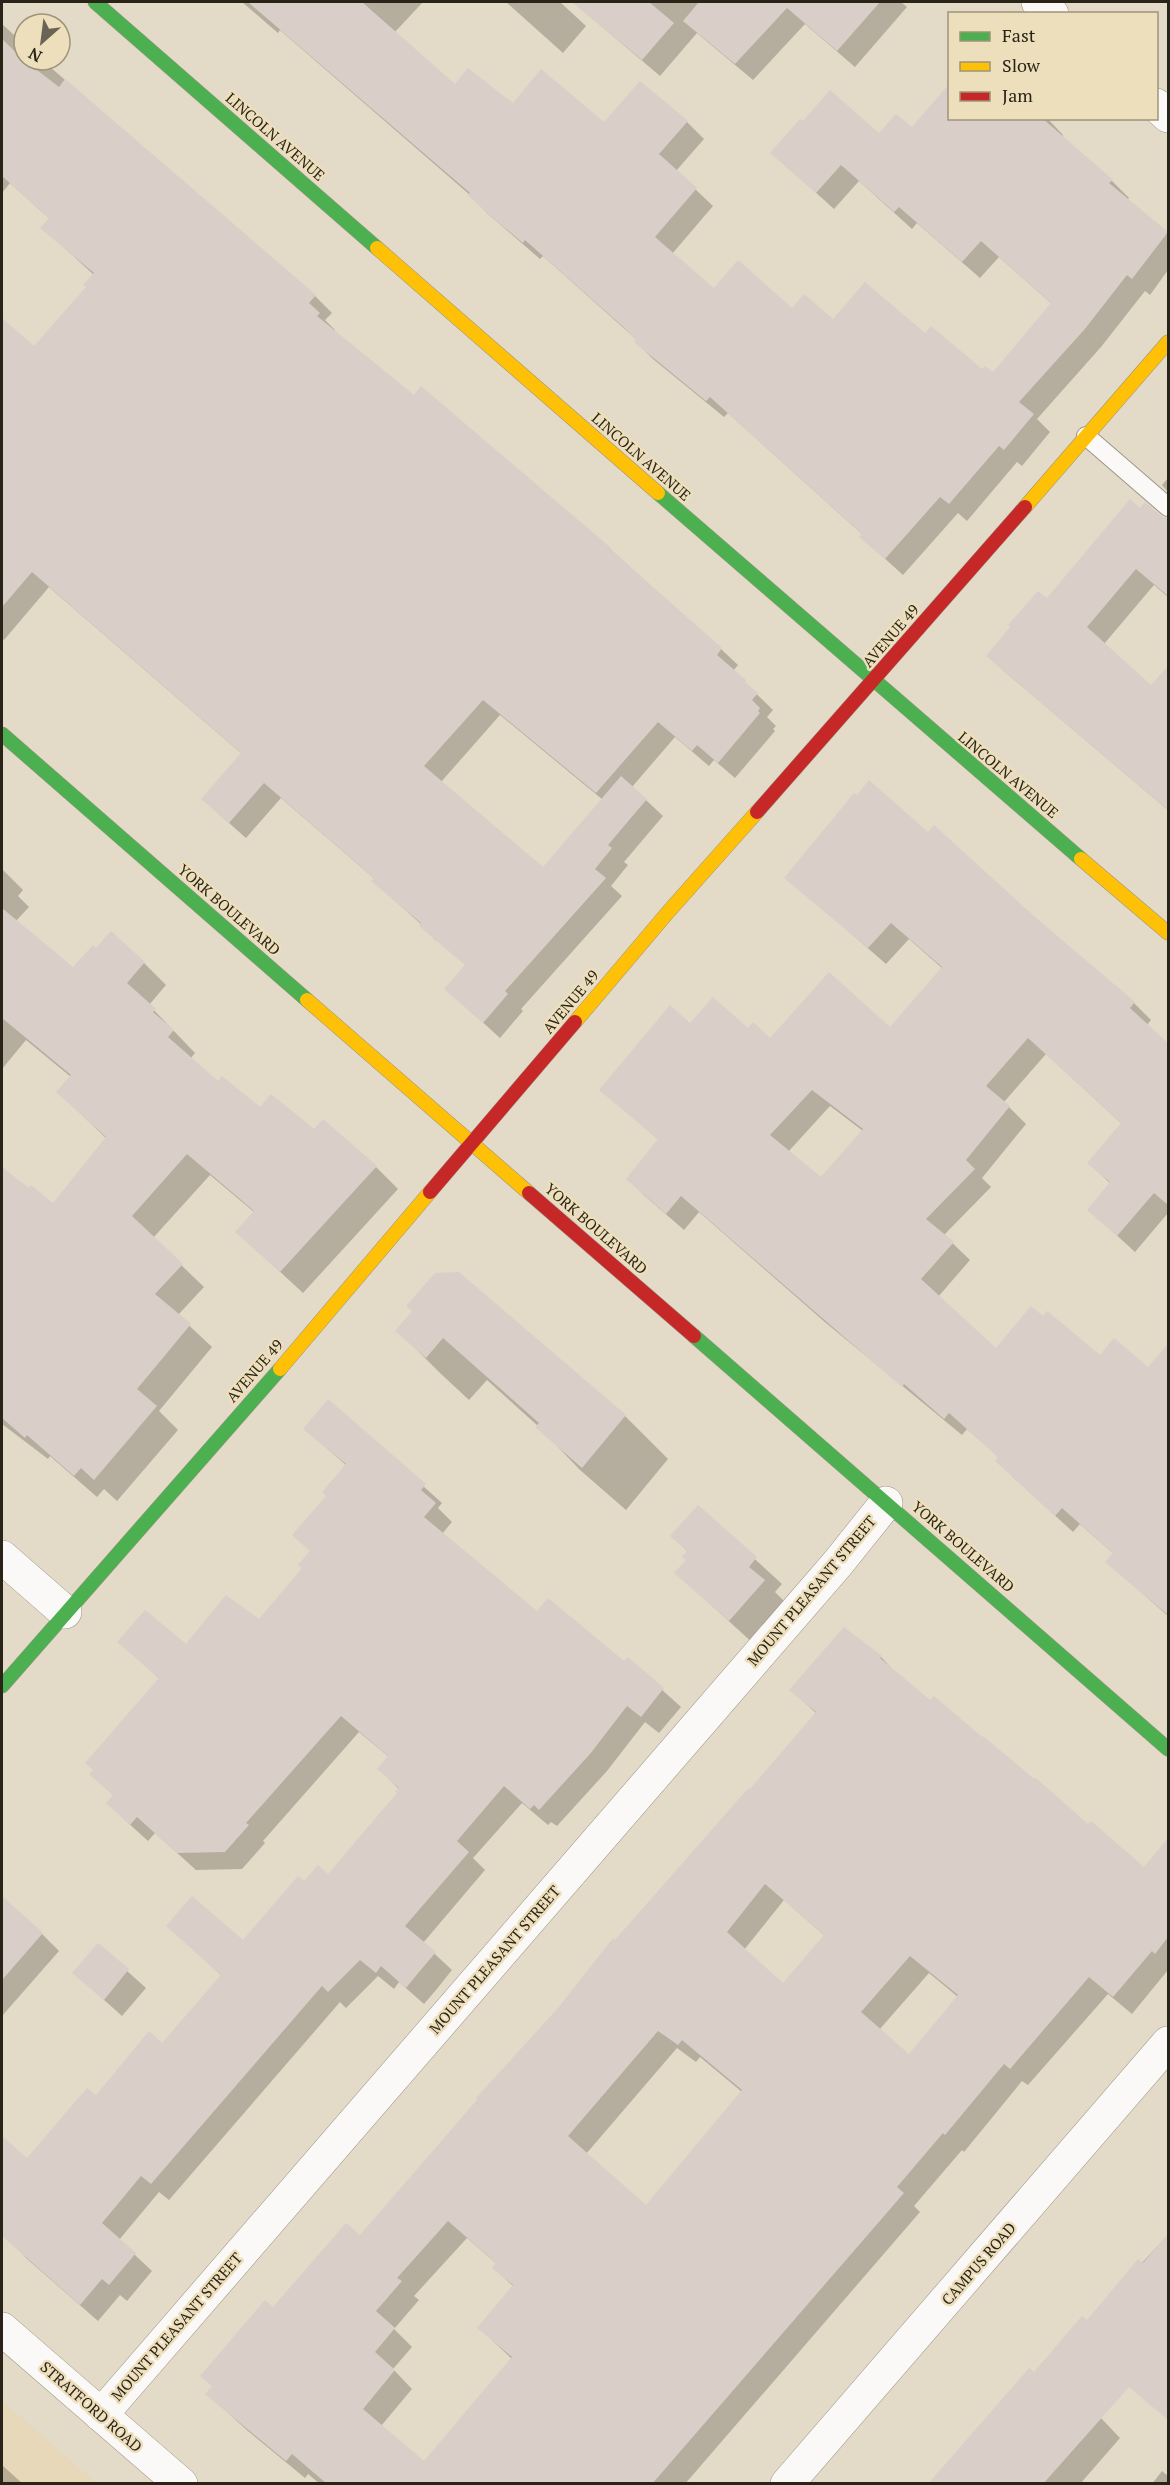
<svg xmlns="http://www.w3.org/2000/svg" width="1170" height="2485" font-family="'PT Serif',serif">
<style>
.built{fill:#e6d8b9}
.shadow{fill:#0003;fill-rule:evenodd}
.building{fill:#dacec9;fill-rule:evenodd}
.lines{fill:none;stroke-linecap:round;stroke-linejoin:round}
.lane-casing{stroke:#9c9587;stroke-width:20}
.street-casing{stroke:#9c9587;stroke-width:34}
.fast-casing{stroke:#9c9587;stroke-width:15}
.slow-casing{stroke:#9c9587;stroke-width:15}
.jam-casing{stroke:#9c9587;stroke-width:15}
.lane{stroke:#fbf9f7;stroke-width:18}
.street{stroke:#fbf9f7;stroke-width:33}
.fast{stroke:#4caf50;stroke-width:14}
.slow{stroke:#ffc107;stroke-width:14}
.jam{stroke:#c62828;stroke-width:14}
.labels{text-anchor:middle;stroke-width:5;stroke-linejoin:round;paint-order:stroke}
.street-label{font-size:15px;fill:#292417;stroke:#eedfbc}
</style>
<rect width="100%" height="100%" fill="#e3dac7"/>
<path class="built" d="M 2,2401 L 96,2483 L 2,2483 Z"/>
<g class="shadow">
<path d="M 242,2 L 423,2 L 395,32 L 455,86 L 513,105 L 604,124 L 687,122 L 704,139 L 676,171 L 713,206 L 672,254 L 714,290 L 833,322 L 926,335 L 982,372 L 993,374 L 1052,304 L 999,257 L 980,278 L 917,223 L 912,229 L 859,181 L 834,209 L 772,153 L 912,129 L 950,118 L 1047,118 L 1063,135 L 1061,137 L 1112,181 L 1129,198 L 1127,200 L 1168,234 L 1168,270 L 1150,295 L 1145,291 L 1101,347 L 1037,419 L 1050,432 L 1022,466 L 1017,462 L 967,521 L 958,513 L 903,575 L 861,537 L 863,535 L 728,413 L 724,417 L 653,359 L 636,342 L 637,340 L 543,256 L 540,259 L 487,213 L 470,195 L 280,30 L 278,33 Z"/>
<path d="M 506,2 L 560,2 L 586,26 L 563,53 Z"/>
<path d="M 573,2 L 901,2 L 907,7 L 855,67 L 805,24 L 753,80 L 697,33 L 660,76 Z"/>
<path d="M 2,24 L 24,44 L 24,60 L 42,60 L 315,296 L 332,313 L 325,320 L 335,330 L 334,332 L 414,397 L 610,549 L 721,649 L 738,665 L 733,671 L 773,710 L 767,717 L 776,726 L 773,729 L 775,731 L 735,778 L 714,760 L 709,766 L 675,737 L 632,787 L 663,816 L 624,862 L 628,865 L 611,886 L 622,896 L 521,1009 L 523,1011 L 500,1038 L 446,989 L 472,969 L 436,939 L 436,941 L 422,925 L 373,881 L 375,879 L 281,798 L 246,838 L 220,815 L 203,799 L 242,754 L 49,587 L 4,640 L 2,638 L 2,320 L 34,348 L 88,287 L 94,275 L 43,228 L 50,219 L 10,183 L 2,193 ZM 500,715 L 603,800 L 543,869 L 441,782 Z"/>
<path d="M 1168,478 L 1168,492 L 1162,485 Z"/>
<path d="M 1140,510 L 1165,520 L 1168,519 L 1168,597 L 1154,585 L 1104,644 L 1151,687 L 1168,668 L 1168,810 L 1005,672 L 988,656 Z"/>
<path d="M 928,834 L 1134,1003 L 1151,1020 L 1147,1025 L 1168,1045 L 1168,1213 L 1135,1252 L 1089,1210 L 1111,1184 L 1089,1163 L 1122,1124 L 1046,1054 L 1004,1102 L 1026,1124 L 982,1178 L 991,1187 L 944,1235 L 970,1260 L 938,1297 L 996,1350 L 1100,1357 L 1149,1369 L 1168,1346 L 1168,1616 L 1107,1562 L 1114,1554 L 1080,1524 L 1073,1532 L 1014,1478 L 1000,1458 L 967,1429 L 962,1435 L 826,1323 L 699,1212 L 684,1230 L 645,1196 L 628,1179 L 659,1140 L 601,1089 L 690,1025 L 748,1030 L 770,1040 L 890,1029 L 943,969 L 909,939 L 886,964 L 786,877 ZM 830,1106 L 863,1131 L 821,1179 L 788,1152 Z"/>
<path d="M 2,869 L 23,890 L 18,896 L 29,907 L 15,922 L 73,969 L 96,950 L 144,963 L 166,985 L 149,1005 L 195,1053 L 190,1059 L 218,1083 L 260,1109 L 314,1131 L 376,1167 L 398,1189 L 303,1293 L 237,1232 L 254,1212 L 210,1175 L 153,1238 L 204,1287 L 178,1315 L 212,1347 L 159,1411 L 178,1430 L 117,1501 L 104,1489 L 97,1497 L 50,1456 L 48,1459 L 2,1424 L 2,1169 L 18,1183 L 53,1205 L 107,1139 L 58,1092 L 71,1077 L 26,1040 L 2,1069 Z"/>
<path d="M 413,1311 L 625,1416 L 668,1459 L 626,1510 L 580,1470 L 538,1426 L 487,1380 L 469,1400 L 440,1373 L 397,1330 Z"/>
<path d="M 328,1401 L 442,1503 L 438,1508 L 452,1522 L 442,1534 L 538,1613 L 624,1663 L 628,1659 L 681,1707 L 659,1733 L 645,1722 L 607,1771 L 557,1826 L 551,1822 L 548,1825 L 522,1803 L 473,1858 L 485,1870 L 423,1943 L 452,1970 L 436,1990 L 424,2004 L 399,1982 L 394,1989 L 378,1976 L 346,2008 L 340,2002 L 169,2200 L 159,2192 L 119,2240 L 152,2271 L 127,2301 L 120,2295 L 98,2321 L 26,2258 L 2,2230 L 2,2222 L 14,2208 L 2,2198 L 2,2138 L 28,2161 L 96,2097 L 162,2045 L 222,1976 L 168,1926 L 243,1942 L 304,1883 L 329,1876 L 399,1793 L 399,1789 L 379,1769 L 389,1757 L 359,1732 L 263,1841 L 265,1843 L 242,1869 L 196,1870 L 155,1833 L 148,1841 L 125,1820 L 114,1796 L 91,1774 L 160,1679 L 119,1642 L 186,1646 L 260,1621 L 304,1568 L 311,1552 L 327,1496 L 347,1466 L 305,1429 Z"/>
<path d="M 698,1507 L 782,1584 L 775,1592 L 789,1606 L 755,1645 L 676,1573 L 688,1560 L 688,1552 L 672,1536 Z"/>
<path d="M 881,1657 L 898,1675 L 1144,1869 L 1162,1847 L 1168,1853 L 1168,1970 L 1132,2014 L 1108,1994 L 1028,2085 L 1022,2081 L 964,2152 L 962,2150 L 914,2206 L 920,2212 L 685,2484 L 320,2484 L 308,2474 L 305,2478 L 248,2431 L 207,2394 L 273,2309 L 360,2237 L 817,1714 L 791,1690 ZM 784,1900 L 825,1936 L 784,1985 L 744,1950 ZM 929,1973 L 958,1997 L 909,2056 L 879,2030 ZM 677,2048 L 696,2062 L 700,2057 L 742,2092 L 647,2207 L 586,2154 ZM 467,2238 L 497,2264 L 494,2268 L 514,2287 L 479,2328 L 512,2359 L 424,2463 L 381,2426 L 412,2389 L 393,2369 L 412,2347 L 394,2329 L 419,2300 L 414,2296 Z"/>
<path d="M 2,1903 L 42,1934 L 59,1951 L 2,2016 Z"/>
<path d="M 98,1945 L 146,1988 L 122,2016 L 74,1973 Z"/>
<path d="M 1168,2235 L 1168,2406 L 1096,2355 L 1141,2264 Z"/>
<path d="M 1101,2418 L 1120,2438 L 1080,2484 L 931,2484 Z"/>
<path d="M 2,2465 L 23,2484 L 2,2484 Z"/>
<path d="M 1162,2471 L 1168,2476 L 1168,2484 L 1152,2484 Z"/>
</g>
<g class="building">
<path d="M 248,2 L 362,2 L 455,84 L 468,68 L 513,103 L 541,69 L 604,122 L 640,81 L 688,121 L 659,154 L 697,188 L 655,237 L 714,288 L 738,260 L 792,308 L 804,294 L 833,319 L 865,282 L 925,333 L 931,326 L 982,369 L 985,366 L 993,372 L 1051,303 L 981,241 L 962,262 L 899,207 L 894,212 L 841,165 L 816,193 L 770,153 L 800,119 L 803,121 L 830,90 L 879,133 L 896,114 L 912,127 L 950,83 L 950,118 L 1042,118 L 1113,180 L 1109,183 L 1168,232 L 1132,279 L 1127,275 L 1084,330 L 1019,402 L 1034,414 L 1004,450 L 999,446 L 949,504 L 940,497 L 885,559 L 859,537 L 862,534 L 710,397 L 706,401 L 634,342 L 636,339 L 620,324 L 525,240 L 523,243 L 494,219 L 468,195 L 470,193 Z"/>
<path d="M 572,2 L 649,2 L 674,23 L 642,60 Z"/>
<path d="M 699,2 L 880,2 L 837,51 L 787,8 L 735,64 L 683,21 Z"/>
<path d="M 2,39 L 24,60 L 59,87 L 65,79 L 316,295 L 309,303 L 320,313 L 317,316 L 414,395 L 421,386 L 611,548 L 610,549 L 722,648 L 717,655 L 746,680 L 745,682 L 758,693 L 752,700 L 760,708 L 758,711 L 760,713 L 718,763 L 697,745 L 692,751 L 658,722 L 596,793 L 483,700 L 424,766 L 543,867 L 621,776 L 647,799 L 608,845 L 612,848 L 595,869 L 606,878 L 505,991 L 508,994 L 483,1023 L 444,989 L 465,965 L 419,926 L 421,923 L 371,881 L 374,878 L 264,783 L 229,823 L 201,799 L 241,753 L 32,572 L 2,607 L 2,318 L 34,346 L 86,287 L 83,285 L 94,273 L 40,228 L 49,218 L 2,176 Z"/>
<path d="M 1130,499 L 1140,508 L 1145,502 L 1161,516 L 1168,518 L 1168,596 L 1136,569 L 1087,627 L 1151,685 L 1168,666 L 1168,810 L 986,656 L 1010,627 L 1008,625 L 1038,591 L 1047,598 Z"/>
<path d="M 869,780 L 928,832 L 934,825 L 1035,917 L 1135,1002 L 1130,1008 L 1168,1043 L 1168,1205 L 1154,1193 L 1117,1236 L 1087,1210 L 1110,1182 L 1087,1163 L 1121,1123 L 1028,1038 L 986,1086 L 1010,1106 L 966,1160 L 975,1169 L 926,1219 L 954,1242 L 921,1279 L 996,1348 L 1031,1306 L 1043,1316 L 1047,1311 L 1100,1355 L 1114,1338 L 1148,1367 L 1168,1344 L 1168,1615 L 1105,1562 L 1113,1553 L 1062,1508 L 1055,1516 L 995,1461 L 998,1457 L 949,1413 L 944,1419 L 904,1384 L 902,1387 L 681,1196 L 666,1214 L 626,1179 L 658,1139 L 599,1090 L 670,1005 L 690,1023 L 713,997 L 748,1028 L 753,1022 L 770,1038 L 829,972 L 890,1027 L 942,967 L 891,923 L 868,948 L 784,878 L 854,793 L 857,795 ZM 812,1090 L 863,1129 L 821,1177 L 770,1135 Z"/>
<path d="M 2,908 L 73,967 L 93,945 L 96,948 L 111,931 L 145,962 L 127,983 L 156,1009 L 153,1012 L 174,1030 L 168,1037 L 218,1081 L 222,1076 L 260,1107 L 271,1094 L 314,1129 L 323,1119 L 377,1166 L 280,1272 L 235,1232 L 254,1211 L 187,1154 L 132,1216 L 183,1264 L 155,1294 L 191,1324 L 137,1389 L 157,1406 L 94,1480 L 81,1468 L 74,1476 L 27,1435 L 25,1438 L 2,1418 L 2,1167 L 29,1188 L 31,1185 L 53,1203 L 106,1137 L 56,1092 L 71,1075 L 2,1018 Z"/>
<path d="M 459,1272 L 626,1415 L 582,1468 L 535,1427 L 539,1423 L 443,1338 L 426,1358 L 395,1331 L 412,1311 L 406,1306 L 435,1273 Z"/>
<path d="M 328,1399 L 426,1484 L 421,1490 L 436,1503 L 424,1517 L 537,1611 L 548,1598 L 624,1661 L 628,1657 L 664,1688 L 641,1717 L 627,1706 L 590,1754 L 539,1810 L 534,1805 L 530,1809 L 504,1786 L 457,1841 L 469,1852 L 405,1926 L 436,1952 L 419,1972 L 406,1988 L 381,1966 L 376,1973 L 360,1960 L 328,1992 L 322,1986 L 151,2184 L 141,2176 L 102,2223 L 136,2253 L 109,2285 L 102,2279 L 80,2305 L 2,2236 L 2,2136 L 27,2158 L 87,2088 L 96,2095 L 149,2031 L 162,2043 L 221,1975 L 166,1926 L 192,1896 L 243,1940 L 298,1876 L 304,1881 L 318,1865 L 328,1874 L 397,1793 L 395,1791 L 399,1788 L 377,1769 L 388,1756 L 341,1716 L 246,1823 L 249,1825 L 225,1852 L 177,1853 L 137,1817 L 130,1825 L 106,1803 L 113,1795 L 89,1774 L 93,1770 L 85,1763 L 159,1678 L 117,1642 L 145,1610 L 186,1644 L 226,1595 L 259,1619 L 302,1568 L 298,1565 L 310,1551 L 292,1535 L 326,1496 L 322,1492 L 346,1464 L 303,1429 Z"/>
<path d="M 698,1505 L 757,1557 L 749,1567 L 765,1580 L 729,1621 L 674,1573 L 686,1560 L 682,1557 L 687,1551 L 670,1536 Z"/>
<path d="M 844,1627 L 882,1656 L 880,1658 L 930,1700 L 934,1696 L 982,1737 L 983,1736 L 1034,1779 L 1036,1778 L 1088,1824 L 1091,1821 L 1144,1867 L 1168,1838 L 1168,1937 L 1155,1954 L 1152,1951 L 1113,1997 L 1089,1977 L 1010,2069 L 1004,2064 L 945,2135 L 943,2133 L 897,2187 L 904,2193 L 652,2484 L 327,2484 L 292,2454 L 286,2461 L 205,2394 L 212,2386 L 200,2376 L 265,2300 L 273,2307 L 346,2223 L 360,2235 L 477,2100 L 476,2098 L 558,2008 L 613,1938 L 615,1940 L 737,1801 L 749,1788 L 750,1789 L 816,1712 L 789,1690 ZM 765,1884 L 824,1935 L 783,1983 L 727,1932 ZM 910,1956 L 958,1995 L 909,2054 L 861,2012 ZM 658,2031 L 678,2045 L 682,2040 L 742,2090 L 646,2205 L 568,2136 ZM 448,2221 L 496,2263 L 492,2268 L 513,2285 L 477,2328 L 512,2357 L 424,2461 L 363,2409 L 395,2370 L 375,2352 L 395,2328 L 376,2311 L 402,2281 L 397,2278 Z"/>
<path d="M 2,1896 L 43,1933 L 2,1980 Z"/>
<path d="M 98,1943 L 129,1969 L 104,2000 L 72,1973 Z"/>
<path d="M 1168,2234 L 1168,2420 L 1129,2387 L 1043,2484 L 928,2484 L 1029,2368 L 1034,2372 L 1082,2316 L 1087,2320 L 1138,2259 L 1143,2263 Z"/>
</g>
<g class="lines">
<defs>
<path id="lane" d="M 1086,436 L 1168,507"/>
<g id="street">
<path d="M 1038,2 L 1052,14"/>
<path d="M 1156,105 L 1168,116"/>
<path d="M 2,1557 L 65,1612"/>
<path d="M 2,2329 L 181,2484"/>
<path d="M 101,2415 L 838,1563 L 886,1503"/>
<path d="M 787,2484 L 1168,2043"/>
</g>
<g id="fast">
<path d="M 95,2 L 377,248"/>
<path d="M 658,493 L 1081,859"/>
<path d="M 2,734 L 307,1000"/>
<path d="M 694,1336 L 1168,1749"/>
<path d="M 2,1686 L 280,1369"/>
</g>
<g id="slow">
<path d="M 377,248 L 658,493"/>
<path d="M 1025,507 L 1168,342"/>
<path d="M 1081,859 L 1168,933"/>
<path d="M 307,1000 L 529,1193"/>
<path d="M 575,1022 L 669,911 L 757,812"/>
<path d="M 280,1369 L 430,1192"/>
</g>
<g id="jam">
<path d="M 757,812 L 1025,507"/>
<path d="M 430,1192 L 575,1022"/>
<path d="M 529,1193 L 694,1336"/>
</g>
</defs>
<use href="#lane" class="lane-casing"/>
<use href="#street" class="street-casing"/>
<use href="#fast" class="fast-casing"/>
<use href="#slow" class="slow-casing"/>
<use href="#jam" class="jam-casing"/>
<use href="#lane" class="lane"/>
<use href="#street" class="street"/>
<use href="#fast" class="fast"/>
<use href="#slow" class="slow"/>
<use href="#jam" class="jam"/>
</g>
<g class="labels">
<g class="street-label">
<text transform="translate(275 137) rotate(41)" y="5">LINCOLN AVENUE</text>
<text transform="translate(641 457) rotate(41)" y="5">LINCOLN AVENUE</text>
<text transform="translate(891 636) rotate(-49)" y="5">AVENUE 49</text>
<text transform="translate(1008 775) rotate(40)" y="5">LINCOLN AVENUE</text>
<text transform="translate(229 910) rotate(41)" y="5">YORK BOULEVARD</text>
<text transform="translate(571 1002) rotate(-50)" y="5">AVENUE 49</text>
<text transform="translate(596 1229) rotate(41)" y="5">YORK BOULEVARD</text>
<text transform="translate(255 1371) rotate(-49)" y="5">AVENUE 49</text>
<text transform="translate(963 1547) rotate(41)" y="5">YORK BOULEVARD</text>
<text transform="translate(812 1591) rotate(-50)" y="5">MOUNT PLEASANT STREET</text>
<text transform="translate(495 1960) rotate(-49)" y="5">MOUNT PLEASANT STREET</text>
<text transform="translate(979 2264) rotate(-49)" y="5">CAMPUS ROAD</text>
<text transform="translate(177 2327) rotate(-49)" y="5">MOUNT PLEASANT STREET</text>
<text transform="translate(91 2407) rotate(41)" y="5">STRATFORD ROAD</text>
</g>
</g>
<rect width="1170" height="2485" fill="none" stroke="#292417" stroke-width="6"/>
<rect x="948" y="12" width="210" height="108" fill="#eedfbc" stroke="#9f947a" stroke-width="1.5"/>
<rect x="960" y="32" width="30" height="9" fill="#4caf50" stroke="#9f947a" stroke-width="1.5"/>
<text x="1002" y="42" font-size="18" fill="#292417">Fast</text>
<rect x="960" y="62" width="30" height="9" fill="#ffc107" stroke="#9f947a" stroke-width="1.5"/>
<text x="1002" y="72" font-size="18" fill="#292417">Slow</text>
<rect x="960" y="92" width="30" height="9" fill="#c62828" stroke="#9f947a" stroke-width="1.5"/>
<text x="1002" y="102" font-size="18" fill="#292417">Jam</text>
<g transform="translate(42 42) rotate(208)"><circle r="28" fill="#eedfbc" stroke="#9f947a" stroke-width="1.5"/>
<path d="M0-4.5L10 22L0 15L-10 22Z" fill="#6a6455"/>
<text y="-9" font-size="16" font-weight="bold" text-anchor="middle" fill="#292417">N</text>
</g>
</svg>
